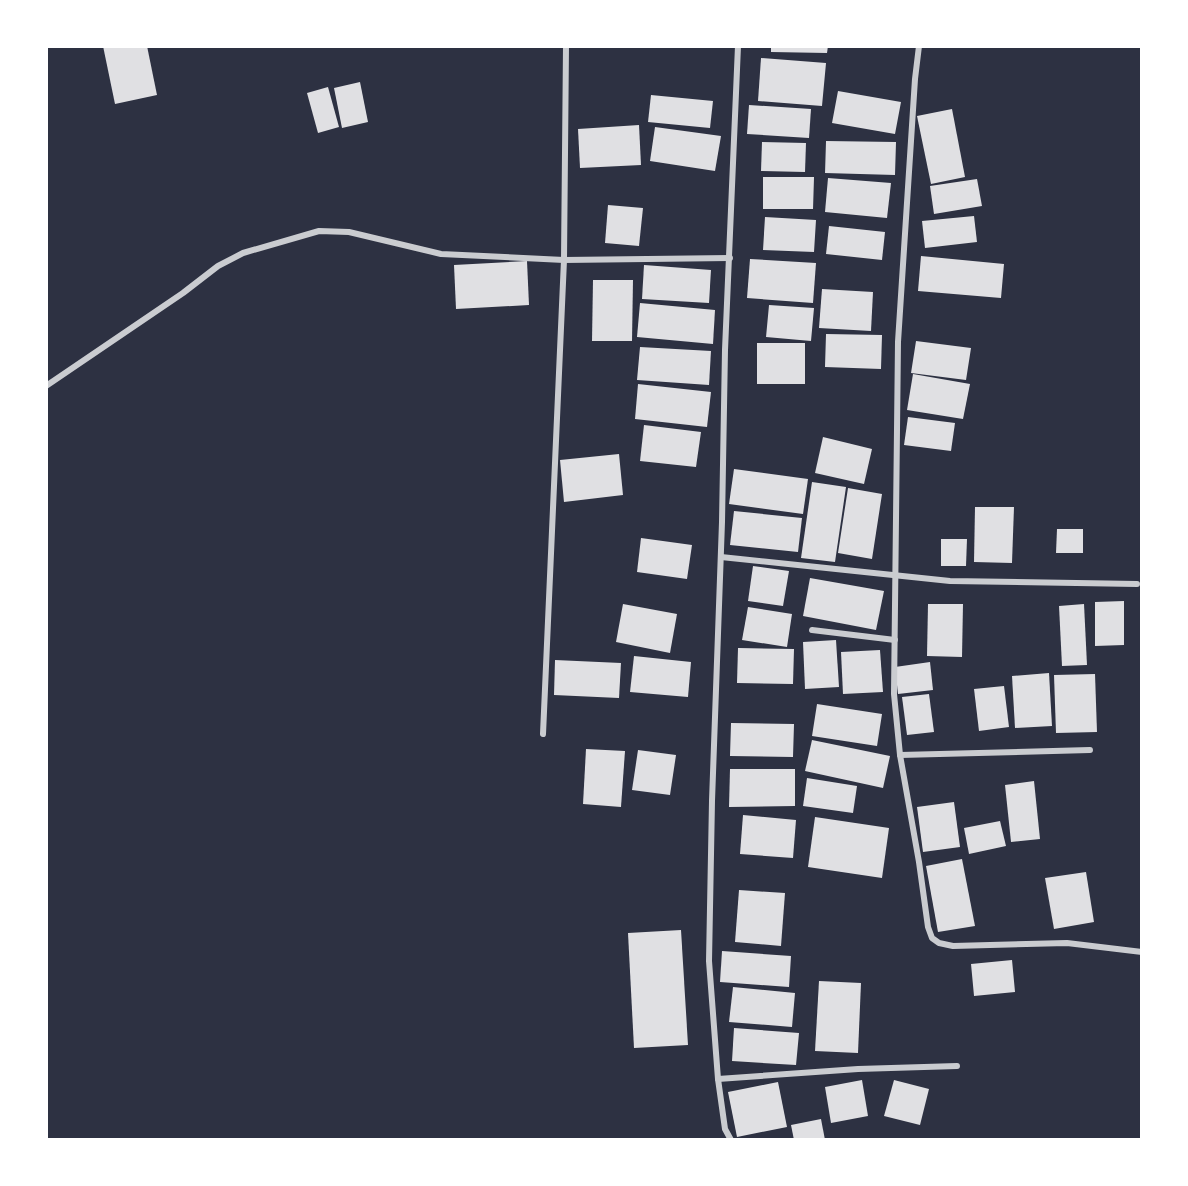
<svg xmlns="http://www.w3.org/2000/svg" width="1188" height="1186" font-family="Poppins,sans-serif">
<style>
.building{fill:#e0e0e3}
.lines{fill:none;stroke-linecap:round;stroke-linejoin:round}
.minor{stroke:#caccd0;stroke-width:6}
</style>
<rect width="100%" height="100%" fill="#2d3142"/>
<g class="building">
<path d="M 103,46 L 147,46 L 157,95 L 115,104 Z"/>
<path d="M 771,46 L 828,46 L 827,53 L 771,52 Z"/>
<path d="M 761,58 L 826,63 L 822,106 L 758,101 Z"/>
<path d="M 360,82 L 368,122 L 342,128 L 334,88 Z"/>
<path d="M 328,87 L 339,127 L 318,133 L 307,93 Z"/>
<path d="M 838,91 L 901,102 L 895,134 L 832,123 Z"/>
<path d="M 651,95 L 713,101 L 710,128 L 648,122 Z"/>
<path d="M 749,105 L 811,109 L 809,138 L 747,134 Z"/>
<path d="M 952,109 L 965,177 L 931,184 L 917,116 Z"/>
<path d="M 639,125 L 641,165 L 580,168 L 578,129 Z"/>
<path d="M 655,127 L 721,136 L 715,171 L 650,161 Z"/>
<path d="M 826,141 L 896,142 L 895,175 L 825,173 Z"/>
<path d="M 762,142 L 806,143 L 805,172 L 761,171 Z"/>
<path d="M 763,177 L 814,177 L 813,209 L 763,209 Z"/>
<path d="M 828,178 L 891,183 L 887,218 L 825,212 Z"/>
<path d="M 977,179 L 982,206 L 934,214 L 930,186 Z"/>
<path d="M 608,205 L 643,208 L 639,246 L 605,243 Z"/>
<path d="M 974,216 L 977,242 L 925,248 L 922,221 Z"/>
<path d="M 765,217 L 816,220 L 814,252 L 763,250 Z"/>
<path d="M 829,226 L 885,232 L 882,260 L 826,254 Z"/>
<path d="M 921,256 L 1004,264 L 1001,298 L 918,291 Z"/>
<path d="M 750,259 L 816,263 L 813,303 L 747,298 Z"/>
<path d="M 527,261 L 529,305 L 456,309 L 454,265 Z"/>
<path d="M 644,265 L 711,270 L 709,303 L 642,299 Z"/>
<path d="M 593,280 L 633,280 L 632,341 L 592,341 Z"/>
<path d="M 822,289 L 873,292 L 871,331 L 819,328 Z"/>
<path d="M 640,303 L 715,310 L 713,344 L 637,337 Z"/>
<path d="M 769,305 L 814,308 L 811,341 L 766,337 Z"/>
<path d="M 826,334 L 882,335 L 881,369 L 825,367 Z"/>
<path d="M 916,341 L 971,348 L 966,380 L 911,373 Z"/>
<rect x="757" y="343" width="48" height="41"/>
<path d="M 640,347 L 711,351 L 709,385 L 637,380 Z"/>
<path d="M 913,374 L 970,384 L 963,419 L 907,410 Z"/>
<path d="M 638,384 L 711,392 L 707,427 L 635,419 Z"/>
<path d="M 908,417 L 955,423 L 951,451 L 904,445 Z"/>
<path d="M 644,425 L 701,432 L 696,467 L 640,461 Z"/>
<path d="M 823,437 L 872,449 L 864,484 L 815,473 Z"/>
<path d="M 619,454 L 623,495 L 564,502 L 560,460 Z"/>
<path d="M 734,469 L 808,479 L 803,514 L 729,504 Z"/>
<path d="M 812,482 L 846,487 L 835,562 L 801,558 Z"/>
<path d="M 848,488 L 882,494 L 872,559 L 838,553 Z"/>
<path d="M 975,507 L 1014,507 L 1012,563 L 974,562 Z"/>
<path d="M 734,511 L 802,518 L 798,552 L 730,545 Z"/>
<path d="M 1057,529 L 1083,529 L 1083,553 L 1056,553 Z"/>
<path d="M 641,538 L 692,545 L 687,579 L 637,572 Z"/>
<path d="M 941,539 L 967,539 L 966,566 L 941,566 Z"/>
<path d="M 753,566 L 789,571 L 783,606 L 748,601 Z"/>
<path d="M 810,578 L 884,591 L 876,630 L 803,616 Z"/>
<path d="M 1124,601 L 1124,645 L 1095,646 L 1095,602 Z"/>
<path d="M 623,604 L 677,614 L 670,653 L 616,642 Z"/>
<path d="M 928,604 L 963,604 L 962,657 L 927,656 Z"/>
<path d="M 1084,604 L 1087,665 L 1062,666 L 1059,606 Z"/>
<path d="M 748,607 L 792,614 L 787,647 L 742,640 Z"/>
<path d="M 836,640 L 839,687 L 805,689 L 803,642 Z"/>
<path d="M 738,648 L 794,649 L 793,684 L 737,683 Z"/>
<path d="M 880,650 L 883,692 L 843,694 L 841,652 Z"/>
<path d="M 634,656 L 691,662 L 688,697 L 630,692 Z"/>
<path d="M 555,660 L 621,663 L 619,698 L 554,695 Z"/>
<path d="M 930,662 L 933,690 L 898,694 L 895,667 Z"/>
<path d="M 1049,673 L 1052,726 L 1015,728 L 1012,676 Z"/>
<path d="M 1095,674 L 1097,732 L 1056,733 L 1054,675 Z"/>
<path d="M 1004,686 L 1009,727 L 979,731 L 974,689 Z"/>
<path d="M 929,694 L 934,732 L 907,735 L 902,697 Z"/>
<path d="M 817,704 L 882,714 L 877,746 L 812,736 Z"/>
<path d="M 731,723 L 794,724 L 793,757 L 730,756 Z"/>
<path d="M 812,740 L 890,756 L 883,788 L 805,771 Z"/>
<path d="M 586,749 L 625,751 L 621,807 L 583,804 Z"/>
<path d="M 638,750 L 676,755 L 670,795 L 632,790 Z"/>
<path d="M 730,769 L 795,769 L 795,806 L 729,807 Z"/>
<path d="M 807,778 L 857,786 L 853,813 L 803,806 Z"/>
<path d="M 1034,781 L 1040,839 L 1011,842 L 1005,785 Z"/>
<path d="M 954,802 L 960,847 L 923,852 L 917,807 Z"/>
<path d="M 743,815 L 796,820 L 793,858 L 740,854 Z"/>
<path d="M 815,817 L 889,828 L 882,878 L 808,867 Z"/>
<path d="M 1000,821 L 1006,846 L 969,854 L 964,828 Z"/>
<path d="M 962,859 L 975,926 L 938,932 L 926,866 Z"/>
<path d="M 1086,872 L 1094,922 L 1054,929 L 1045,878 Z"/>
<path d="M 739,890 L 785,893 L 781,946 L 735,942 Z"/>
<path d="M 681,930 L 688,1045 L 634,1048 L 628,933 Z"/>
<path d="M 722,951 L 791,956 L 789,987 L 720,982 Z"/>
<path d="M 1012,960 L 1015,992 L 974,996 L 971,964 Z"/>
<path d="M 819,981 L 861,983 L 858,1053 L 815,1051 Z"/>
<path d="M 733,987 L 795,993 L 792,1027 L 729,1022 Z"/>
<path d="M 734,1028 L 799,1033 L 796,1065 L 732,1061 Z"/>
<path d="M 862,1080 L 868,1116 L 831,1123 L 825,1087 Z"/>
<path d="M 894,1080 L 929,1089 L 920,1125 L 884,1116 Z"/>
<path d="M 778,1082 L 787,1127 L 737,1137 L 728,1092 Z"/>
<path d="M 821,1119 L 825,1140 L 794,1140 L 791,1125 Z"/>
</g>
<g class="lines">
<g class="minor">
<path d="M 919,46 L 915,79 L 898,342 L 894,694 L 900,755 L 919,862 L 928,927 L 932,938 L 939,943 L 953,946 L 1067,943 L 1142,952"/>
<path d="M 46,386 L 183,293 L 218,266 L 243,253 L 319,231 L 349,232 L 441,254 L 564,260 L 730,258"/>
<path d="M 721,557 L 950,581 L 1137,584"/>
<path d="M 812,630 L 895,640"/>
<path d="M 543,734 L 564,260 L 566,46"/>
<path d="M 900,755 L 1090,750"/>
<path d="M 718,1079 L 858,1069 L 957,1066"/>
<path d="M 731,1140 L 725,1129 L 718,1079 L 709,961 L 712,801 L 722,522 L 725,350 L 738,46"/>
</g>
</g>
<rect width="1188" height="1186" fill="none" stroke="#ffffff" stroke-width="96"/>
</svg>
